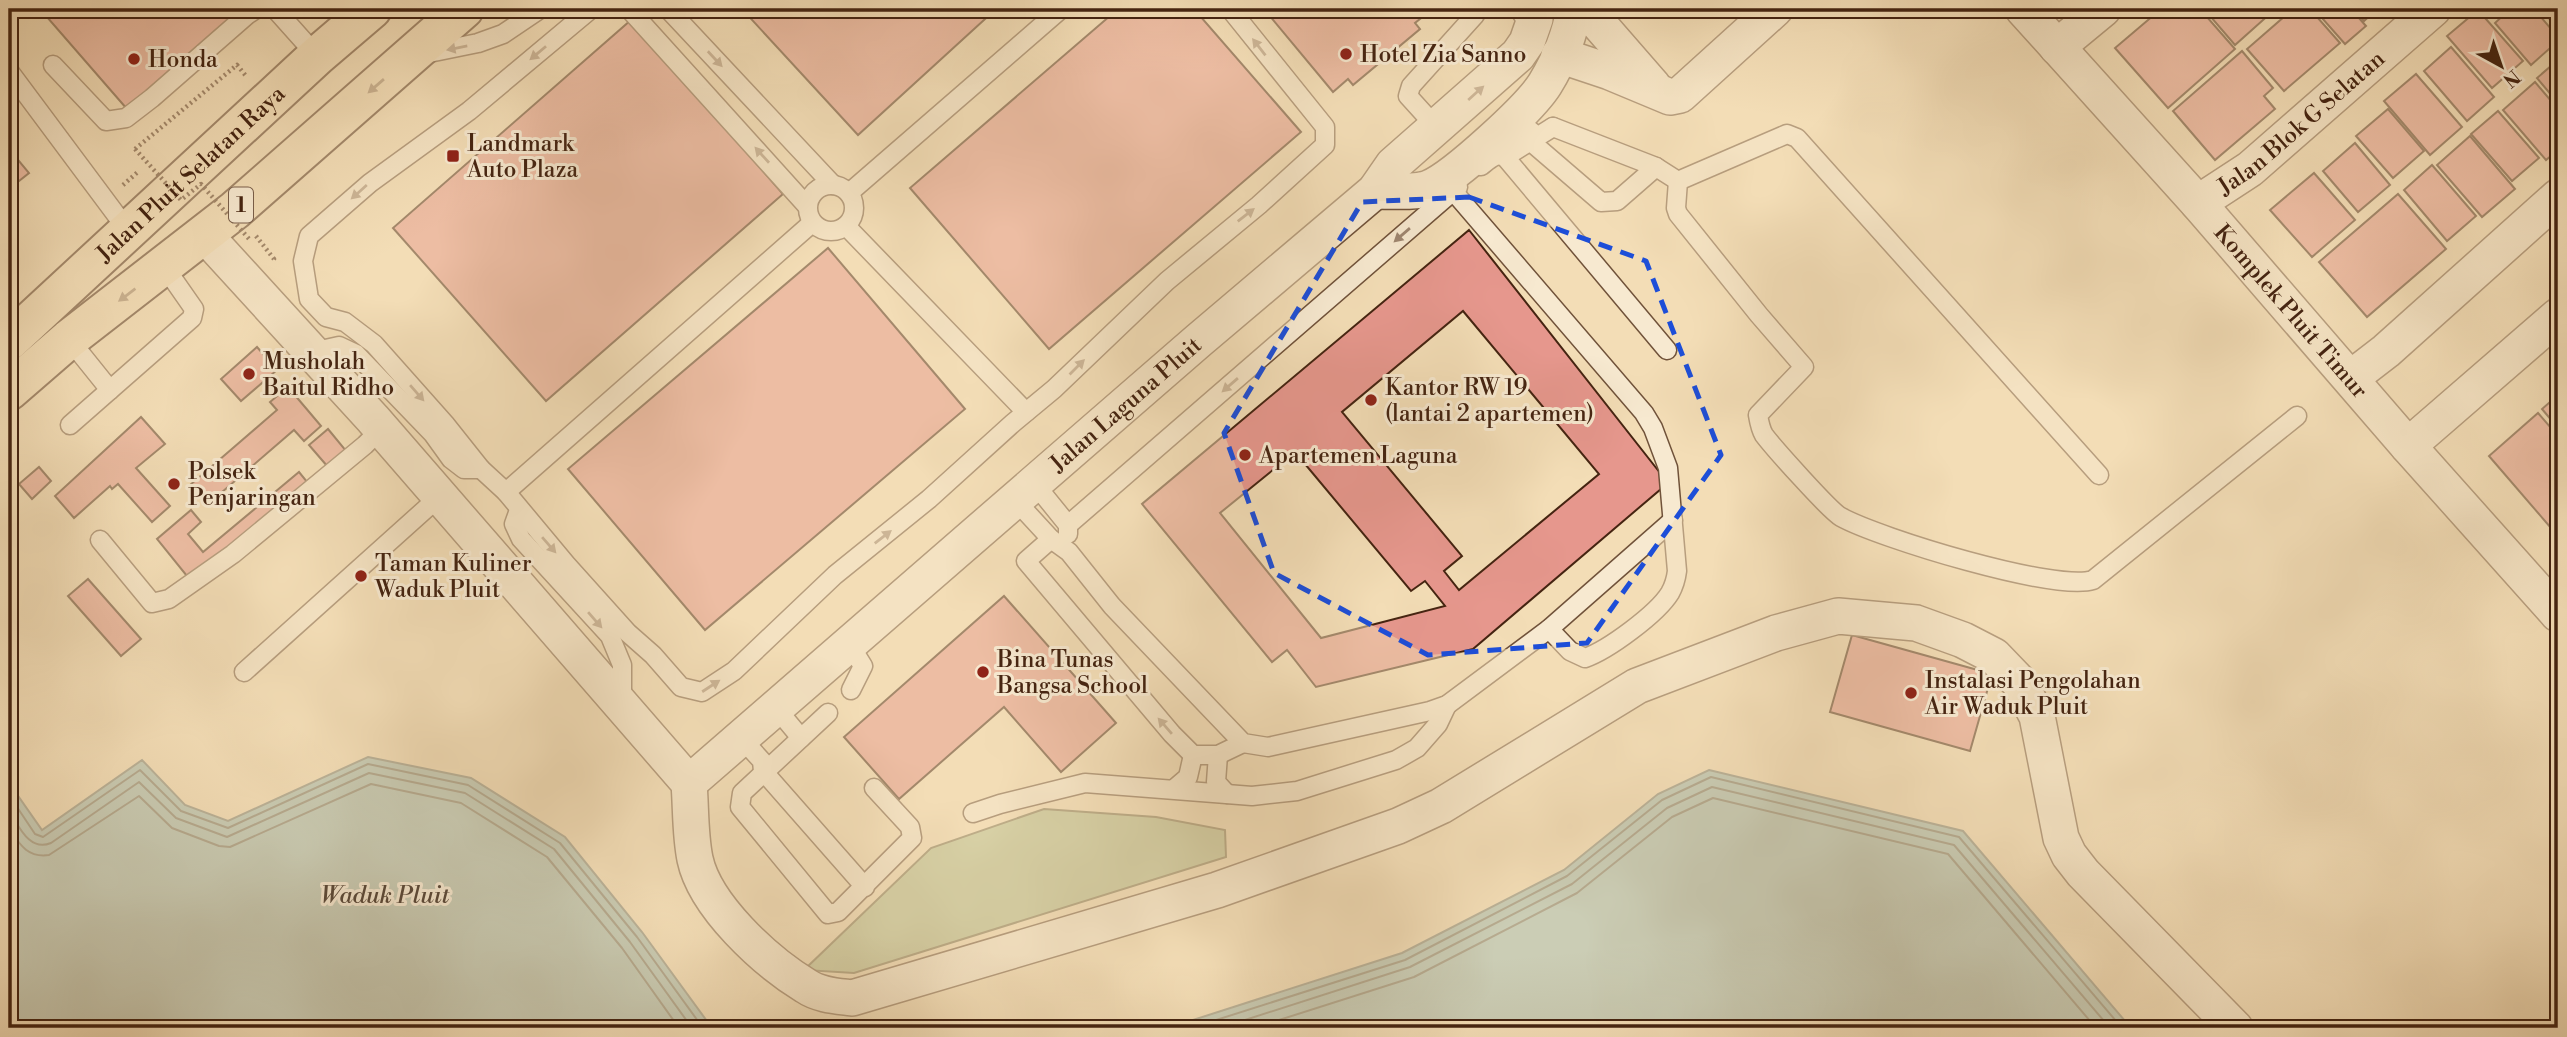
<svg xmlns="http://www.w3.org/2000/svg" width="2567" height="1037" font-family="'Libre Bodoni',serif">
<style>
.green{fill:#b6c291;stroke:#7e7351;stroke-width:2}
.water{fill:#9cbbb4;stroke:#797f73;stroke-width:2}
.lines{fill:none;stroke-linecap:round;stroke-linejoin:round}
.shore{stroke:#707062;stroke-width:2}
.building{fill:#e6978d;stroke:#452411;stroke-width:2;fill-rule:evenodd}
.lane-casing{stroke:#70523a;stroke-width:21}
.street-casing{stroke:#70523a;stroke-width:38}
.highway-casing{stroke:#452411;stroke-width:42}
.path{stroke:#452411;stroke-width:4.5;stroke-dasharray:2 3.5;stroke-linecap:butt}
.lane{stroke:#f7e9d0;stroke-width:18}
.street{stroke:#f7e9d0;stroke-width:35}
.highway{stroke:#f3ddb6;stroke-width:38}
.path-bridge{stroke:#452411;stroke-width:4.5;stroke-dasharray:2 3.5;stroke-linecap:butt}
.oneway{fill:#9e8670}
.oneway2{fill:#9c8064}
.marked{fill:none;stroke:#1d4ed8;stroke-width:5;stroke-dasharray:14 9;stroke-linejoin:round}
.poi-dot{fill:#8f2418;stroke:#f7e9d0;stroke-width:2.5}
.labels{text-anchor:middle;stroke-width:6;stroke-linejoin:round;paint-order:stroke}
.shield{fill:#f7e9d0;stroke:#7a5f4a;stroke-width:2}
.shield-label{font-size:21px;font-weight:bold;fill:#452411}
.poi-label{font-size:23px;fill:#452411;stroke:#f7e9d0;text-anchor:start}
.street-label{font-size:23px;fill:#452411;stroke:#f7e9d0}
.water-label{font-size:24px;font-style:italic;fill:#5b4a3a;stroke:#f7e9d0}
</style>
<rect width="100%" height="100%" fill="#f3ddb6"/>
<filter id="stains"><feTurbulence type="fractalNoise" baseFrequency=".00286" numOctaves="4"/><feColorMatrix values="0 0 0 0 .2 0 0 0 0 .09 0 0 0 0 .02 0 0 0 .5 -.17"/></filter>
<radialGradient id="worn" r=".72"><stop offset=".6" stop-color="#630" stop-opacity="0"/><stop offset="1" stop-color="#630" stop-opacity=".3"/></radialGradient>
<path class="green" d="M 1044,809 L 1156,817 L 1225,830 L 1226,857 L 854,973 L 804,970 L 931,848 Z"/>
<g class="water">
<path d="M 368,757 L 471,778 L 565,837 L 642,932 L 712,1028 L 9,1028 L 9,783 L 42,830 L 142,760 L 185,805 L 228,821 Z"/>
<path d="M 1709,770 L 1963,831 L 2131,1028 L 1168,1028 L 1402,953 L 1564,870 L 1658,794 Z"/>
</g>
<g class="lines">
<g class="shore">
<path d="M 9,795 L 35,834 L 43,837 L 140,770 L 181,811 L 228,828 L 368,764 L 468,785 L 560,843 L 637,937 L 703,1028"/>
<path d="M 9,811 C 19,826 29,852 51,843 L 139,782 L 176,818 L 227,837 L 369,773 L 465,793 L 554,849 L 630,942 L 692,1028"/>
<path d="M 9,829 C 20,845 28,858 49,855 L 139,796 L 172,828 L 219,846 L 230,847 L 371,784 L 461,803 L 547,857 L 622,948 L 679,1028"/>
<path d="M 1191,1028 L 1405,960 L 1567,876 L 1662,800 L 1711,777 L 1959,837 L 2122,1028"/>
<path d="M 1220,1028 L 1410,967 L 1572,884 L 1667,808 L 1712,787 L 1954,845 L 2110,1028"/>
<path d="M 1254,1028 L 1414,977 L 1577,893 L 1672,817 L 1713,798 L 1948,854 L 2096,1028"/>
</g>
</g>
<g class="building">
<path d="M 40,9 L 243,9 L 127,109 Z"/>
<path d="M 742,9 L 996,9 L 858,135 Z"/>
<path d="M 1118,9 L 1194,9 L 1301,132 L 1049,349 L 910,188 Z"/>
<path d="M 1264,9 L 1429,9 L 1430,11 L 1415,23 L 1420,29 L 1353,85 L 1348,79 L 1333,92 Z"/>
<path d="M 2161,9 L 2200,9 L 2235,49 L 2168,108 L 2115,48 Z"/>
<path d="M 2204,9 L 2269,9 L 2272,12 L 2235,45 Z"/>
<path d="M 2293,9 L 2310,9 L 2340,43 L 2284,91 L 2247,49 Z"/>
<path d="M 2314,9 L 2351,9 L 2366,26 L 2345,44 Z"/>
<path d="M 2353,9 L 2377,9 L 2364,21 Z"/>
<path d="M 2510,9 L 2534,9 L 2558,37 L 2558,41 L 2531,65 L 2495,23 Z"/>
<path d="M 2541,9 L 2558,9 L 2558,29 Z"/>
<path d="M 2478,10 L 2523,61 L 2492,88 L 2447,36 Z"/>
<path d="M 631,20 L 783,194 L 546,401 L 393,228 Z"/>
<path d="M 2451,47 L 2494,97 L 2467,121 L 2424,71 Z"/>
<path d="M 2242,51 L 2273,88 L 2264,96 L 2275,109 L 2215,160 L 2173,111 Z"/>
<path d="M 2558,60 L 2558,103 L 2537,78 Z"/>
<path d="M 2416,74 L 2462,127 L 2430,155 L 2384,101 Z"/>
<path d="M 2535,82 L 2558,109 L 2558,150 L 2546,160 L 2503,110 Z"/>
<path d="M 2388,109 L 2424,151 L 2393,178 L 2356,136 Z"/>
<path d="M 2498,111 L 2539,158 L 2512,181 L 2471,134 Z"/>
<path d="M 2470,136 L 2515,189 L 2482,217 L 2437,165 Z"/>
<path d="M 2355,143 L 2390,185 L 2358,212 L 2323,171 Z"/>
<path d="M 9,149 L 29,173 L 9,189 Z"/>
<path d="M 2432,165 L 2476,216 L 2447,241 L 2404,190 Z"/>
<path d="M 2314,173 L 2355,220 L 2312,257 L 2270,210 Z"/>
<path d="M 2398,194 L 2446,249 L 2367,317 L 2319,262 Z"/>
<path d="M 1469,230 L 1668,483 L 1473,649 L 1316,687 L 1287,650 L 1272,662 L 1142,504 ZM 1463,311 L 1599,474 L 1459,590 L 1444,571 L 1462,556 L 1342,412 ZM 1295,452 L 1411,591 L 1425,581 L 1445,606 L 1321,638 L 1220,513 Z"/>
<path d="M 828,248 L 965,409 L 705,630 L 568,469 Z"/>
<path d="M 257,347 L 277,370 L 241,401 L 221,379 Z"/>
<path d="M 288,387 L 321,426 L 304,441 L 294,430 L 207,505 L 190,485 L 277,410 L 270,402 Z"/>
<path d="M 2558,395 L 2558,428 L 2542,409 Z"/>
<path d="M 2538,413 L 2558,436 L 2558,522 L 2551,528 L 2489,456 Z"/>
<path d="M 141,417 L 165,444 L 136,468 L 170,506 L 152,522 L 118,484 L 112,489 L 110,486 L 74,518 L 55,496 Z"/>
<path d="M 328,429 L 347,452 L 328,467 L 309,445 Z"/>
<path d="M 39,467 L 51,481 L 32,499 L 19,484 Z"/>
<path d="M 299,472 L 308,483 L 191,581 L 157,539 L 191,510 L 201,522 L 188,534 L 203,552 Z"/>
<path d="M 88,579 L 141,639 L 121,656 L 68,596 Z"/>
<path d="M 1004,596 L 1116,723 L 1061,772 L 1004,707 L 899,799 L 844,737 Z"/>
<path d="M 1852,635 L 1992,674 L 1970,751 L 1830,712 Z"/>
</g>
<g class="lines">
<defs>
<g id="lane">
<path d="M 275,9 L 317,56"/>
<path d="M 591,9 L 469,111 L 370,183 L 309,236 L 303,261 L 309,299 L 326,317 L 345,322 L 374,344 L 446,425 L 481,469 L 506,492 L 566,564 L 628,633 L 653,655 L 681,687 L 702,692 L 734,671 L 835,575 L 929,499 L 1013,423 L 1054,389 L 1167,281 L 1259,205 L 1325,145 L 1325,127 L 1230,9"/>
<path d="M 629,9 L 807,206"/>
<path d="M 668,9 L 833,185"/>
<path d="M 424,54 L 478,43 L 503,34 L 540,9"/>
<path d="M 53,65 L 106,121 L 126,118 L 152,98 L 247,15 L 256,9"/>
<path d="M 9,71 L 129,232"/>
<path d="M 1553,127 L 1656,167 L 1678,181"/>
<path d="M 1437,128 L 1408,96 L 1411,86 L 1475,15 L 1475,9"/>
<path d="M 1531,131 L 1530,141 L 1601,202 L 1617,201 L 1656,167"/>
<path d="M 1505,157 L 1667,350"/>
<path d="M 1481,166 C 1489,160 1496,152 1505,157 L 1553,127"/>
<path d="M 1678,181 L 1676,208 L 1678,214 L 1759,315 L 1804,367 L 1758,415 C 1759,421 1761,430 1764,435 C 1773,447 1830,511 1841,517 C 1879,538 2055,592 2093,580 L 2297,416"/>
<path d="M 1678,181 L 1787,134 L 1797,138 L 2099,475"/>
<circle cx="831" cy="208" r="23"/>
<path d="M 1453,191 L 1644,413 L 1653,428 L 1668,468 L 1677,571 C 1676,579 1674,586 1670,593 C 1657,614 1608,650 1585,658 L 1570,651 L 1549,629"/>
<path d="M 849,193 L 1061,9"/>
<path d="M 846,226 L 1026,412"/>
<path d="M 69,339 L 110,390"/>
<path d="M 312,352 L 339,346 L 356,354 L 433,434 L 451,459 L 464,469 L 481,469"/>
<path d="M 70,425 L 192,318 L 194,309 L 164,266"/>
<path d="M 1034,483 L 1068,525 L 1068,534"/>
<path d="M 506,492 L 812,223"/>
<path d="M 1015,500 L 1051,539 L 1069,552 L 1112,606 L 1243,743 L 1268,747 L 1430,711 L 1447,705 L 1549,629 L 1673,520"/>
<path d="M 519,510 L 514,524 L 521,539 L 610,636 L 622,665 L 622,701"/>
<path d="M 1068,525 L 1458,187"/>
<path d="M 1051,539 L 1026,561 L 1172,734 L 1193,755 L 1218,755 L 1243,743"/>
<path d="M 100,540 L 152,603 L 169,599 L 233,554 L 365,445 L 381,429"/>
<path d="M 850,645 L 863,666 L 851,690"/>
<path d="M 244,672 L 439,497"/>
<path d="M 776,708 L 801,738"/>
<path d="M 828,713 L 742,793 L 740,807 L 828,914 L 838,912 L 912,838 L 910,827 L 874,788"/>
<path d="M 741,738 L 762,761 L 763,771 L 865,887"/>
<path d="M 1218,755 L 1216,782 L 1227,794"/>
<path d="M 1174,789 L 1188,777 L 1193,755"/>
<path d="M 973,813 L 1000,804 L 1085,783 L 1252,796 L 1297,791 L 1396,760 L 1417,748 L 1438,724 L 1447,705"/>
</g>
<g id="street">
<path d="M 1586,9 L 1653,86"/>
<path id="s1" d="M 2023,9 L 2198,203 L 2408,446 L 2558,614"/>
<path d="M 2057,47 L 2103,9"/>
<path d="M 1559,55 L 1610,72 L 1670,97 L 1680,95 L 1775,9"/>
<path d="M 1375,191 C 1389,191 1417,193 1429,188 C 1455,177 1530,108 1545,84 C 1559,61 1570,35 1574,9"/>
<path id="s2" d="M 2198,203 L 2250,169 L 2433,9"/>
<path d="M 204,234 L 373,419 L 689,783 C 691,808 690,835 695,859 C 705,906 765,961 806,986 C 819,995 837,996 852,998 L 1217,890 L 1398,826 L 1441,806 L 1637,686 L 1776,633 L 1838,616 L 1916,623 L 1963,640 L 1994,656 L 2019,682 L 2037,716 L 2061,838 L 2069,855 L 2083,873 L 2235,1028"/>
<path d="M 2351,378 L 2386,351 L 2558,197"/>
<path d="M 2408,446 L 2558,316"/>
<path id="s3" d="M 689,783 L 1198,341 L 1375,191 L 1393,165 L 1518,55 L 1527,42 L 1535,19 L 1529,9"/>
</g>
<g id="highway">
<path id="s4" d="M 9,341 L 317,56 L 372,9"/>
<path d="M 9,391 L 69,339 L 235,210 L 464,9"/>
</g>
</defs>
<use href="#lane" class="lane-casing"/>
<use href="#street" class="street-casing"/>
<use href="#highway" class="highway-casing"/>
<g class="path">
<path d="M 135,149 L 237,65 L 246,76"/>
<path d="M 123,185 L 139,171"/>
<path d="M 256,236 L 274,259 L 272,262"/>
</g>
<use href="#lane" class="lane"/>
<use href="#street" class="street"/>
<use href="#highway" class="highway"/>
<path class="path-bridge" d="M 135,149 L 181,200 L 201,184 L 250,240"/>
</g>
<defs><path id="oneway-solid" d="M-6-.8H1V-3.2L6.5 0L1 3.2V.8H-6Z" transform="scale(1.75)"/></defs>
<g class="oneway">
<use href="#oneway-solid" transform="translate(1259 47) rotate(-128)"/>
<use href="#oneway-solid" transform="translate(457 48) rotate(169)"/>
<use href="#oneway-solid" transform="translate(538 53) rotate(140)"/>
<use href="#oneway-solid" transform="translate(715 59) rotate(47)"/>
<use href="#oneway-solid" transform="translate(1476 93) rotate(-42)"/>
<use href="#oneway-solid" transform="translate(762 155) rotate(-132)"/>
<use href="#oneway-solid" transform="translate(359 192) rotate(138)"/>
<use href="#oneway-solid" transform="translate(1246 215) rotate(-38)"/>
<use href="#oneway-solid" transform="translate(1402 235) rotate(139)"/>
<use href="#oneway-solid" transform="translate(1077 367) rotate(-45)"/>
<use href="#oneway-solid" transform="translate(1230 385) rotate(139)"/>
<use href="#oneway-solid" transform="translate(417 393) rotate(49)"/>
<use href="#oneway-solid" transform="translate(883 537) rotate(-38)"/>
<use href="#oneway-solid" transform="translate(549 545) rotate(49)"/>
<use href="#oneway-solid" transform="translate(595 620) rotate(49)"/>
<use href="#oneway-solid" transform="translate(711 686) rotate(-33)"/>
<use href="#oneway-solid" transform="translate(1165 726) rotate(-131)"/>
</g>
<g class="oneway2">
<use href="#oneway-solid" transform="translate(376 86) rotate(139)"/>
<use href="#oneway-solid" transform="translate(127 295) rotate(143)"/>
</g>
<path d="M0 0H2567V1037H0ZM 1469,197 L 1646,261 L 1721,455 L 1587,643 L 1428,655 L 1274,573 L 1224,433 L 1362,202 Z" fill="#f3ddb6" fill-opacity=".55" fill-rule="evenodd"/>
<path class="marked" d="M 1469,197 L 1646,261 L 1721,455 L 1587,643 L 1428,655 L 1274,573 L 1224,433 L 1362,202 Z"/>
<g class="poi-dot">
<circle cx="1346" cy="54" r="7"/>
<circle cx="134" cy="59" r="7"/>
<rect x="446" y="149" width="14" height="14" rx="3.5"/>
<circle cx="249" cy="374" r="7"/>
<circle cx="1371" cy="400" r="7"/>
<circle cx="1245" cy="455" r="7"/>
<circle cx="174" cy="484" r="7"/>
<circle cx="361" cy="576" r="7"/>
<circle cx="983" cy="672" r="7"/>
<circle cx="1911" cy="693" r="7"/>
</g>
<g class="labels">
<rect class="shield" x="229" y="187.5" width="24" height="35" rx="5"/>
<g class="shield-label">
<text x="241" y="212">1</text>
</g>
<g class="poi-label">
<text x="1360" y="62">Hotel Zia Sanno</text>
<text x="148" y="67">Honda</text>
<text x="467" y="151">Landmark<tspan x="467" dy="26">Auto Plaza</tspan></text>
<text x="263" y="369">Musholah<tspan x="263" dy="26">Baitul Ridho</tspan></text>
<text x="1385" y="395">Kantor RW 19<tspan x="1385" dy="26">(lantai 2 apartemen)</tspan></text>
<text x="1259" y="463">Apartemen Laguna</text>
<text x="188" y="479">Polsek<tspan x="188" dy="26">Penjaringan</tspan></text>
<text x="375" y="571">Taman Kuliner<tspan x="375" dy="26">Waduk Pluit</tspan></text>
<text x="997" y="667">Bina Tunas<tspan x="997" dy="26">Bangsa School</tspan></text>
<text x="1925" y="688">Instalasi Pengolahan<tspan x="1925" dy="26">Air Waduk Pluit</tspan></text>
</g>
<g class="street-label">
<text dy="8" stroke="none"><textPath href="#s2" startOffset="131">Jalan Blok G Selatan</textPath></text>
<text dy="8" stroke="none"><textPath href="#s4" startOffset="247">Jalan Pluit Selatan Raya</textPath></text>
<text dy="8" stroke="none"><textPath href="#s1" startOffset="404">Komplek Pluit Timur</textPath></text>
<text dy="8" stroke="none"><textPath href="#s3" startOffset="578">Jalan Laguna Pluit</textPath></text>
</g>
<g class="water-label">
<text x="385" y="903">Waduk Pluit</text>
</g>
</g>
<rect width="2567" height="1037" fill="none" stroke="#f3ddb6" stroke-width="35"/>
<rect x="10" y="10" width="2546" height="1016" fill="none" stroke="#452411" stroke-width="3.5"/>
<rect x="18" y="18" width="2532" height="1002" fill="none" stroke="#452411" stroke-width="2"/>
<g transform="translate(2501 66) rotate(140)" stroke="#f7e9d0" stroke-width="5" paint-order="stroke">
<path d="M0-5L12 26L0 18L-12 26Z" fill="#452411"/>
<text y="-10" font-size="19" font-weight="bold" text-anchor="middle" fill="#452411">N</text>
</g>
<rect width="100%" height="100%" filter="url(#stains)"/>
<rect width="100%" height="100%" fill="url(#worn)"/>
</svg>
